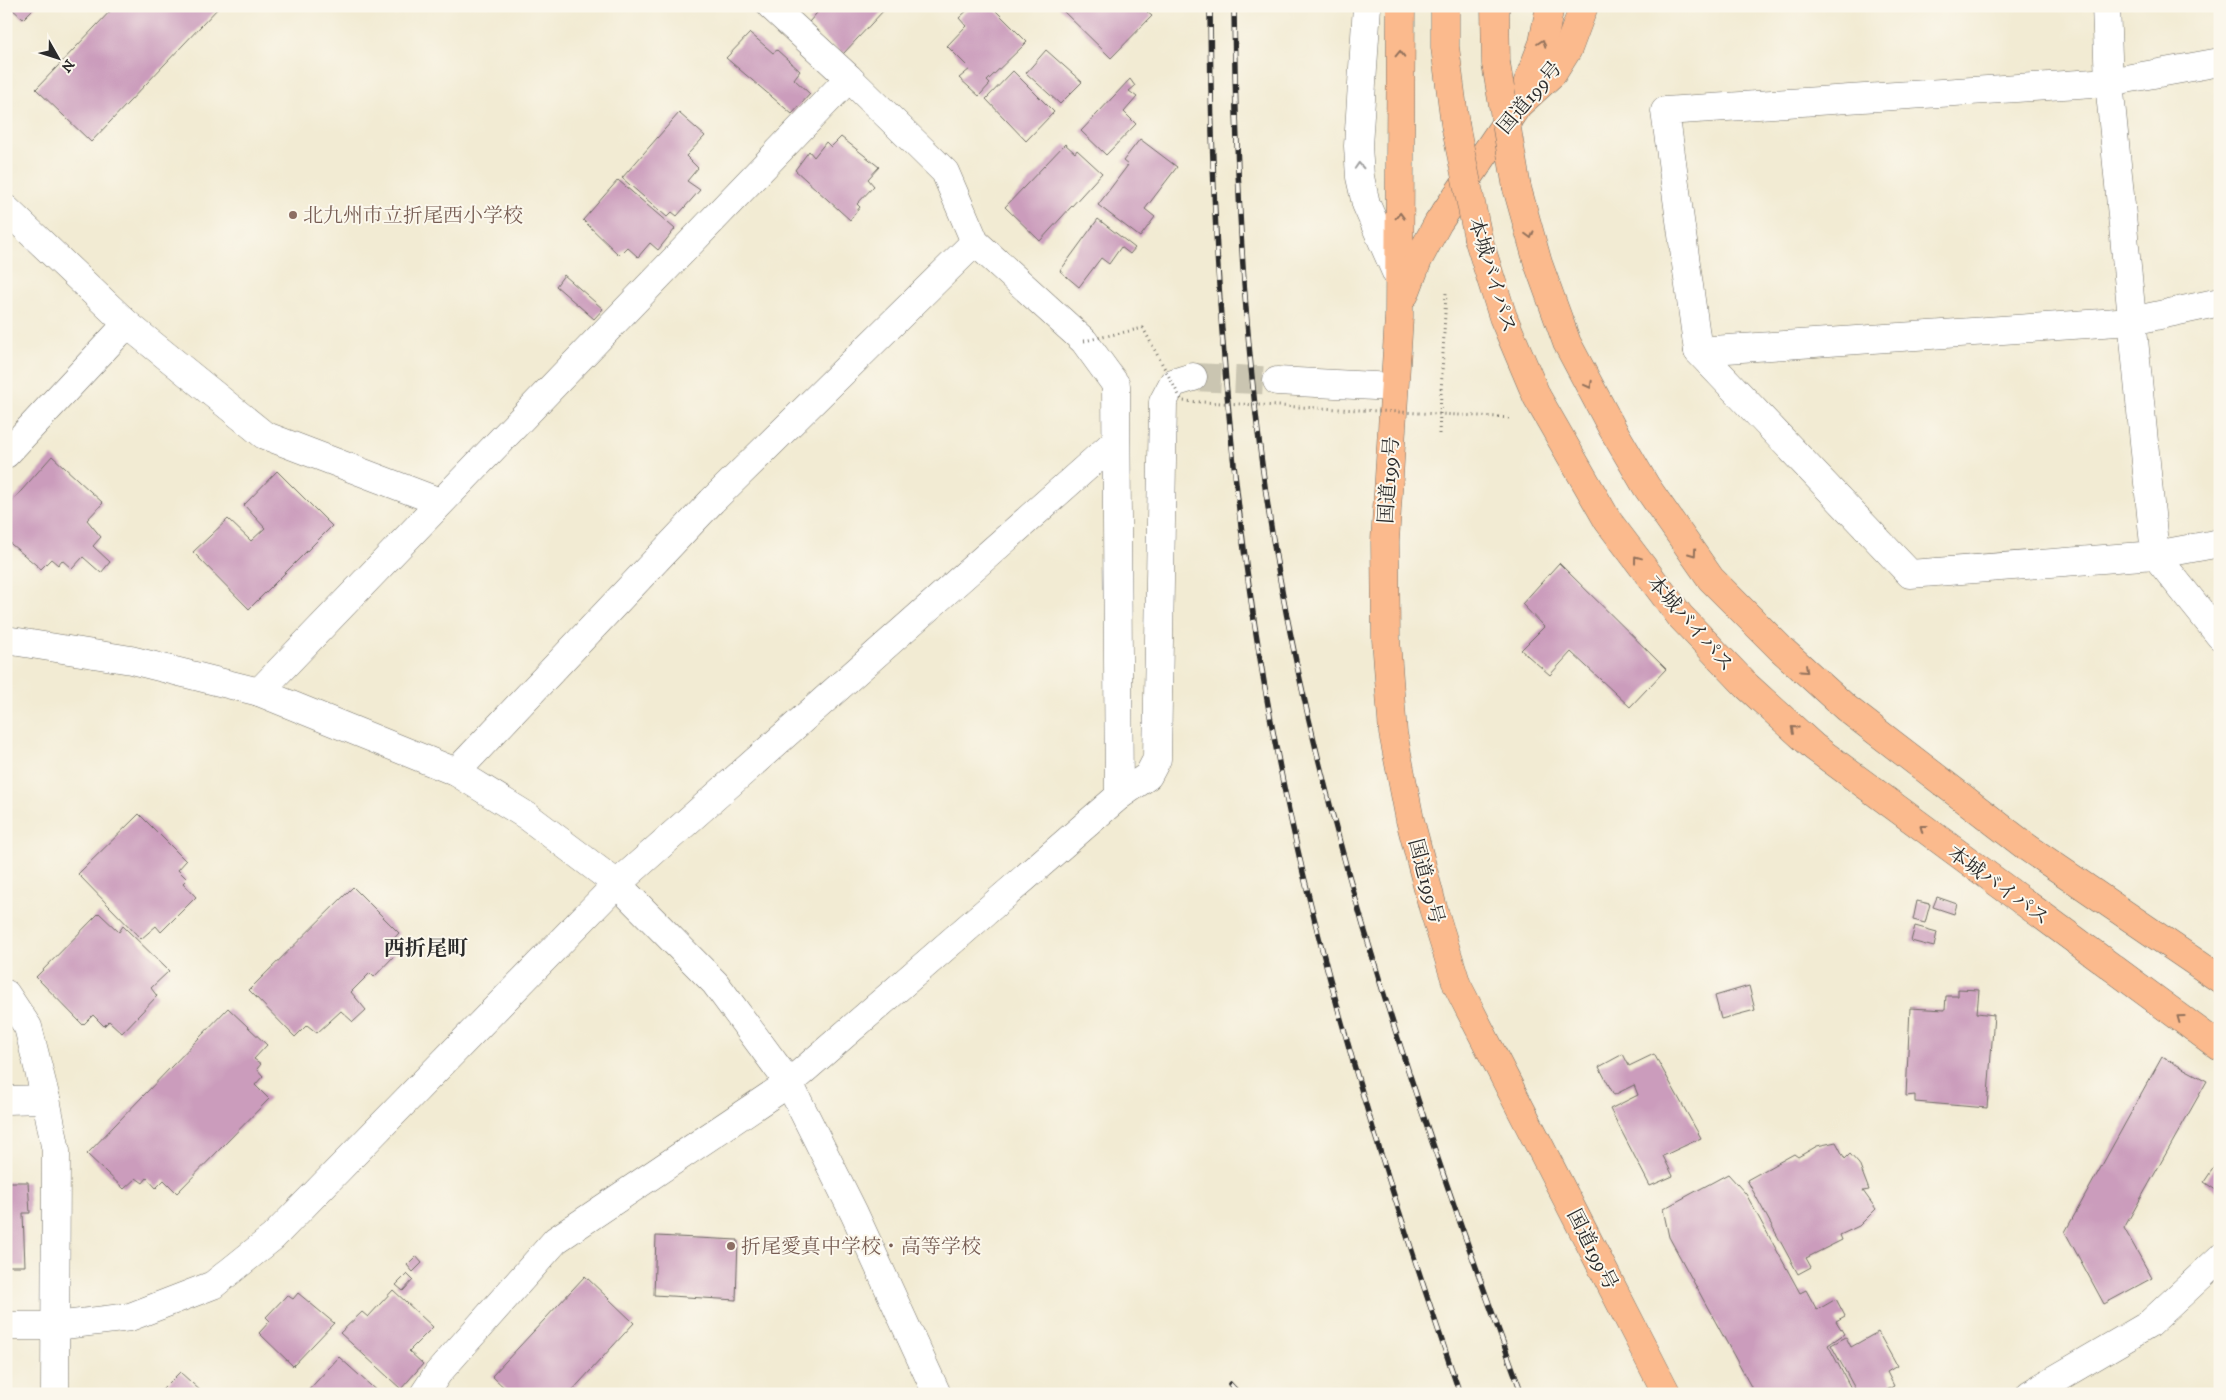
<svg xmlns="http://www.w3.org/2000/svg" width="2226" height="1400" font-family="'IM FELL DW Pica','Noto Serif JP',serif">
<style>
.building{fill:#cb9cbc}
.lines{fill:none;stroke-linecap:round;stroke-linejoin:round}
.minor-tunnel{stroke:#cac5b1;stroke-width:28;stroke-dasharray:28 14;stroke-linecap:butt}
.minor-casing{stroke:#716e66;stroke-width:29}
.highway-casing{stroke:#716e66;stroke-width:29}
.path{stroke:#716e66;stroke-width:3;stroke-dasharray:1 4;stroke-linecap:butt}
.minor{stroke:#fff;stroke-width:28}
.highway{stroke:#fbba8d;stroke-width:28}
.rail-casing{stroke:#2b2b2b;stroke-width:5.5}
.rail{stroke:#fbf7ec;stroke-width:4;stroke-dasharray:11;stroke-linecap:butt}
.highway-bridge-casing{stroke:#716e66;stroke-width:29;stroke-linecap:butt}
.path-bridge{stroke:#716e66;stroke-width:3;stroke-dasharray:1 4;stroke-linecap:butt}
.highway-bridge{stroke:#fbba8d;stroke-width:28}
.oneway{stroke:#93725c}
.oneway2{stroke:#a0a0a0}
.education-dot{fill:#8d6e63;stroke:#fbf7ec;stroke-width:2}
.labels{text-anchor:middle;stroke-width:4;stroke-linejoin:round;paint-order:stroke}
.street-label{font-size:20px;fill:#2b2b2b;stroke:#fbf7ec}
.education-label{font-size:20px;fill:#785e54;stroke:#fbf7ec;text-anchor:start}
.neighbourhood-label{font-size:21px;font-weight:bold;fill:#2b2b2b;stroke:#fbf7ec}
</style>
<rect width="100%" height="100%" fill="#fbf7ec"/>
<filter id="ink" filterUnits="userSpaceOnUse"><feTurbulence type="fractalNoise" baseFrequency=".02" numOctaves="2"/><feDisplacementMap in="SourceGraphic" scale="10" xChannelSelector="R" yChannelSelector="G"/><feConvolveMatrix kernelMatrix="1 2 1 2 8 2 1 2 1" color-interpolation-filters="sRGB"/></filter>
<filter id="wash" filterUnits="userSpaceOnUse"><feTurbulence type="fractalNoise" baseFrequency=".0096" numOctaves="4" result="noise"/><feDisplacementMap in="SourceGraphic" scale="20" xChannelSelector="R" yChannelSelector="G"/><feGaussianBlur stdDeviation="1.12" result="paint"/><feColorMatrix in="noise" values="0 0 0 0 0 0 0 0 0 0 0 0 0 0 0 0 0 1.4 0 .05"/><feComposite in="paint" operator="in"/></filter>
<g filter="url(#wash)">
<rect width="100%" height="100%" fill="#f2ebd3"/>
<g id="blocks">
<g class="building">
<path d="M 9,6 L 36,6 L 23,19 Z"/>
<path d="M 115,6 L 220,6 L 91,142 L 36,89 Z"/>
<path d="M 823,6 L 882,6 L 885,9 L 843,54 L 809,22 Z"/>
<path d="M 972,6 L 991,6 L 1027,42 L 987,81 L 990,84 L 979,96 L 959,78 L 970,69 L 947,46 L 966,26 L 959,18 Z"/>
<path d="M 1058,6 L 1154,6 L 1147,12 L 1152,16 L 1111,58 Z"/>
<path d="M 750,33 L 773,53 L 777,50 L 800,71 L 794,79 L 810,94 L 792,114 L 726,58 Z"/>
<path d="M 1046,50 L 1082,82 L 1060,104 L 1026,73 Z"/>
<path d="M 1013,71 L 1054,112 L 1026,141 L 986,99 Z"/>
<path d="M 1130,79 L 1135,86 L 1129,91 L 1137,97 L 1124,112 L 1136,124 L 1106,155 L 1081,131 Z"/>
<path d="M 679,113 L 705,136 L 686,156 L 698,168 L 687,181 L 700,190 L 677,216 L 672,212 L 667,217 L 622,178 Z"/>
<path d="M 841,137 L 879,167 L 868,179 L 874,186 L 857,204 L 860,207 L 850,220 L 795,170 L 809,151 L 814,157 L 826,142 L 831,147 Z"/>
<path d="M 1140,139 L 1177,167 L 1145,209 L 1155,217 L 1140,237 L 1098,205 L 1128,165 L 1123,161 Z"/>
<path d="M 1065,144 L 1075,153 L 1077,150 L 1102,173 L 1040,241 L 1005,207 Z"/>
<path d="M 618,180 L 675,229 L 658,250 L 650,243 L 638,257 L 627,247 L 619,255 L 583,220 Z"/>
<path d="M 1098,219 L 1135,248 L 1130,254 L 1121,247 L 1109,264 L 1101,258 L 1079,287 L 1060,271 Z"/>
<path d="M 564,275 L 603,309 L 594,319 L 556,286 Z"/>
<path d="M 52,456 L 103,503 L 87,520 L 101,537 L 93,546 L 110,562 L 101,573 L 83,557 L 72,569 L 62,560 L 58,565 L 51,559 L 41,569 L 6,540 L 6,508 Z"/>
<path d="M 277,471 L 332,526 L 249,609 L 193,552 L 228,519 L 251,541 L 265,528 L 244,505 Z"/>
<path d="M 1559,563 L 1666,669 L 1630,707 L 1571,652 L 1550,675 L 1521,650 L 1544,627 L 1522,604 Z"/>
<path d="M 139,814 L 186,861 L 178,870 L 187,879 L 183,883 L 196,897 L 161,932 L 156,926 L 141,939 L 78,874 Z"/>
<path d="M 353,887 L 399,933 L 388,945 L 395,955 L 374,977 L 370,973 L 351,992 L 366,1010 L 353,1022 L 341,1011 L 317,1033 L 307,1025 L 295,1037 L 249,990 Z"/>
<path d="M 1937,897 L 1957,904 L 1954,914 L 1933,907 Z"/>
<path d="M 1917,901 L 1930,904 L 1925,923 L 1913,920 Z"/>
<path d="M 99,913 L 119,932 L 123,926 L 169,971 L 151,988 L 157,996 L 122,1033 L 109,1021 L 104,1026 L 93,1015 L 83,1025 L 36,977 Z"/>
<path d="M 1915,926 L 1937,932 L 1934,947 L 1911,941 Z"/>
<path d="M 1749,986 L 1755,1010 L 1721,1019 L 1715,996 Z"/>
<path d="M 1958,989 L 1979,990 L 1977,1013 L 1994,1015 L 1987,1108 L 1915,1102 L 1915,1095 L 1906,1096 L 1910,1008 L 1945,1010 L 1946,996 L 1958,996 Z"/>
<path d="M 228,1008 L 267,1045 L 254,1059 L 261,1064 L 257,1069 L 263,1076 L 255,1085 L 269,1099 L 177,1193 L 164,1180 L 156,1188 L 147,1178 L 143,1183 L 136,1178 L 124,1189 L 87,1154 Z"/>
<path d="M 1623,1054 L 1629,1066 L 1654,1054 L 1701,1138 L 1663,1156 L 1673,1176 L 1650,1186 L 1610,1109 L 1638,1095 L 1634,1085 L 1614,1095 L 1599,1067 Z"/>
<path d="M 2162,1057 L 2207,1081 L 2124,1228 L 2152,1278 L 2104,1304 L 2065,1232 Z"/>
<path d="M 1836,1142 L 1845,1159 L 1850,1154 L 1859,1164 L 1869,1190 L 1863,1191 L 1876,1209 L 1859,1226 L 1840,1235 L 1842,1240 L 1806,1258 L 1811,1267 L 1798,1274 L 1747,1180 L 1794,1154 L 1798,1157 L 1817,1146 Z"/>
<path d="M 2220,1158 L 2220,1193 L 2204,1182 Z"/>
<path d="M 1728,1174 L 1746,1194 L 1800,1293 L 1806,1290 L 1817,1310 L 1836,1299 L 1845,1316 L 1836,1321 L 1844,1334 L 1828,1345 L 1854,1394 L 1755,1394 L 1669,1237 L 1663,1209 Z"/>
<path d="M 6,1182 L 28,1182 L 30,1213 L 23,1213 L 25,1266 L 6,1266 Z"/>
<path d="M 656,1236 L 738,1240 L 736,1300 L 654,1295 Z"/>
<path d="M 416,1256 L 422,1263 L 413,1272 L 407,1265 Z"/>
<path d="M 407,1274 L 413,1280 L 403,1291 L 396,1285 Z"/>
<path d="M 585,1276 L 634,1323 L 569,1394 L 511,1394 L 492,1376 Z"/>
<path d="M 393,1290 L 433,1327 L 409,1351 L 423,1364 L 401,1389 L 340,1333 L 362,1312 L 368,1317 Z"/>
<path d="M 298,1293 L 334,1323 L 293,1366 L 259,1333 L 270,1321 L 266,1317 L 287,1295 L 293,1299 Z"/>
<path d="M 1878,1332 L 1897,1366 L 1887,1372 L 1894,1386 L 1879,1394 L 1858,1394 L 1831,1345 L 1846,1337 L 1851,1347 Z"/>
<path d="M 339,1357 L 380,1394 L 305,1394 Z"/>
<path d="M 180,1372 L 204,1394 L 158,1394 Z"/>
</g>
</g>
</g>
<g filter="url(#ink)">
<use href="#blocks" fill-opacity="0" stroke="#716e66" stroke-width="1"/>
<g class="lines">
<path class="minor-tunnel" d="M 1193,377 L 1277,381"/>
<defs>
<g id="minor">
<path d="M 1367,6 L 1358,146 L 1360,177 L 1366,204 L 1398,277"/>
<path d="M 2106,6 L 2109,82 L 2155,555 L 2220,636"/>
<path d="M 2220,62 L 2109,82 L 1665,111 L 1698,351 L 1910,574 L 2155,555 L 2220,543"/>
<path d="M 6,209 L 127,324 L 264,435 L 440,502"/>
<path d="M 1698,351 L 2132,321 L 2220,302"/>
<path d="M 1277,381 L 1394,387"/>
<path d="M 6,454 L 127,324"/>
<path d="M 6,640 L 131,660 L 259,692 L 456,772 L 527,816 L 617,884 L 715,983 L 789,1083 L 854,1213 L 937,1394"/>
<path d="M 259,692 L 849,78"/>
<path d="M 456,772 L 712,501 L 975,242"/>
<path d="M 1119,796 L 1148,776 L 1157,759 L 1163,402 L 1173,383 L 1193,377"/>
<path d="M 6,994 L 28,1027 L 46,1099 L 56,1151 L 55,1394"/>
<path d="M 6,1100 L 46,1099"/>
<path d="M 6,1326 L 56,1326 L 130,1317 L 213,1285 L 273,1237 L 617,884 L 1116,441"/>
<path d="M 424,1394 L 438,1373 L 556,1240 L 789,1083 L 1119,796 L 1116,385 L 1084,341 L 975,242 L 945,172 L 849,78 L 771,6"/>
<path d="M 2030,1394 L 2148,1325 L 2220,1258"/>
</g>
<g id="highway">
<path d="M 1401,6 L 1399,317 L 1385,541 L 1386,639 L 1393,733 L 1410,820 L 1433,908 L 1457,985 L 1667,1394"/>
<path d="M 1445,6 L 1445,47 L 1455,124"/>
<path d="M 1495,6 L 1496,64"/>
<path d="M 1522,97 L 1543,43 L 1550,6"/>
<path d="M 1517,188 L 1538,263 L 1567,343 L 1612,428 L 1646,486 L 1711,579 L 1781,649 L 1846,708 L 2028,848 L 2220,979"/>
<path d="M 1478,238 L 1503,317 L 1537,397 L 1608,521 L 1680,616 L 1747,686 L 1814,747 L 2220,1047"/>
<path d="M 1405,294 L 1418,260 L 1438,223 L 1518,105 L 1553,73 L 1568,49 L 1584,6"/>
</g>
</defs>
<use href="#minor" class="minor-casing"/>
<use href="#highway" class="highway-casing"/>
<g class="path">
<path d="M 1498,417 L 1510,418"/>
<path d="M 1439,434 L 1446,293"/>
</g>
<use href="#minor" class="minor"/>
<use href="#highway" class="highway"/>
<defs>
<g id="rail">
<path d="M 1210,6 C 1211,279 1232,553 1291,820 C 1334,1017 1395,1204 1460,1394"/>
<path d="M 1234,6 C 1236,192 1245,379 1277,563 C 1327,849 1422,1123 1522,1394"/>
<path d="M 1230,1384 L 1239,1394"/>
</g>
</defs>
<use href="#rail" class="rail-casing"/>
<use href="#rail" class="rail"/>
<defs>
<g id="highway-bridge">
<path d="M 1496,64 L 1517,188"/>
<path d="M 1455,124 L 1478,238"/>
</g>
</defs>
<use href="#highway-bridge" class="highway-bridge-casing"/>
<path class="path-bridge" d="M 1084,341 L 1143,328 L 1182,401 L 1498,417"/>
<use href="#highway-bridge" class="highway-bridge"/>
</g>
<defs><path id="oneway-chevron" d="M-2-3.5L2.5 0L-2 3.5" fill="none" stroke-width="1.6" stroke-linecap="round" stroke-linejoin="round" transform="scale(1.25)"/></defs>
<g class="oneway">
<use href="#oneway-chevron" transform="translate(1542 43) rotate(-72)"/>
<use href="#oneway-chevron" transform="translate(1400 54) rotate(-88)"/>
<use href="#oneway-chevron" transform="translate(1400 216) rotate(-88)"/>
<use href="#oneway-chevron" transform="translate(1530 235) rotate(74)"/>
<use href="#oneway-chevron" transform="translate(1589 385) rotate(62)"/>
<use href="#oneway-chevron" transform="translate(1693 553) rotate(55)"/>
<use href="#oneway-chevron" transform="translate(1637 559) rotate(-127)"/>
<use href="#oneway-chevron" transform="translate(1805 670) rotate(42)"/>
<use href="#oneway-chevron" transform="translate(1794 729) rotate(-138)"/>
<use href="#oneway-chevron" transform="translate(1923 828) rotate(-143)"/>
<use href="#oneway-chevron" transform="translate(2180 1018) rotate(-144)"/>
</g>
<use class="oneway2" href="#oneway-chevron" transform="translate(1359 166) rotate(-93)"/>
</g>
<g class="education-dot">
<circle cx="293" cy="215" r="5"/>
<circle cx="731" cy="1246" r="5"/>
</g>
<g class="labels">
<g class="street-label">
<text transform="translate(1529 97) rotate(-50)" y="7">国道199号</text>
<text transform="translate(1493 275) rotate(73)" y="7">本城バイパス</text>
<text transform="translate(1388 480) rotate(-86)" y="7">国道199号</text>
<text transform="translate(1691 623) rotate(49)" y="7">本城バイパス</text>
<text transform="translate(1427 881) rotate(75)" y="7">国道199号</text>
<text transform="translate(1999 885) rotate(36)" y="7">本城バイパス</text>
<text transform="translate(1593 1249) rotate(63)" y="7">国道199号</text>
</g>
<g class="education-label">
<text x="303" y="222">北九州市立折尾西小学校</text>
<text x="741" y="1253">折尾愛真中学校・高等学校</text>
</g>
<g class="neighbourhood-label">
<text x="426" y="955">西折尾町</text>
</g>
</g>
<rect width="2226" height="1400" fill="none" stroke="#fbf7ec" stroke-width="25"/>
<g transform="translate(58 58) rotate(129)" stroke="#fbf7ec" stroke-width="4" paint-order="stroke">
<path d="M0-4L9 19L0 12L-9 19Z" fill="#2b2b2b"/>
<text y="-8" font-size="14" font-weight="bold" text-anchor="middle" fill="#2b2b2b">N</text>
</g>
</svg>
